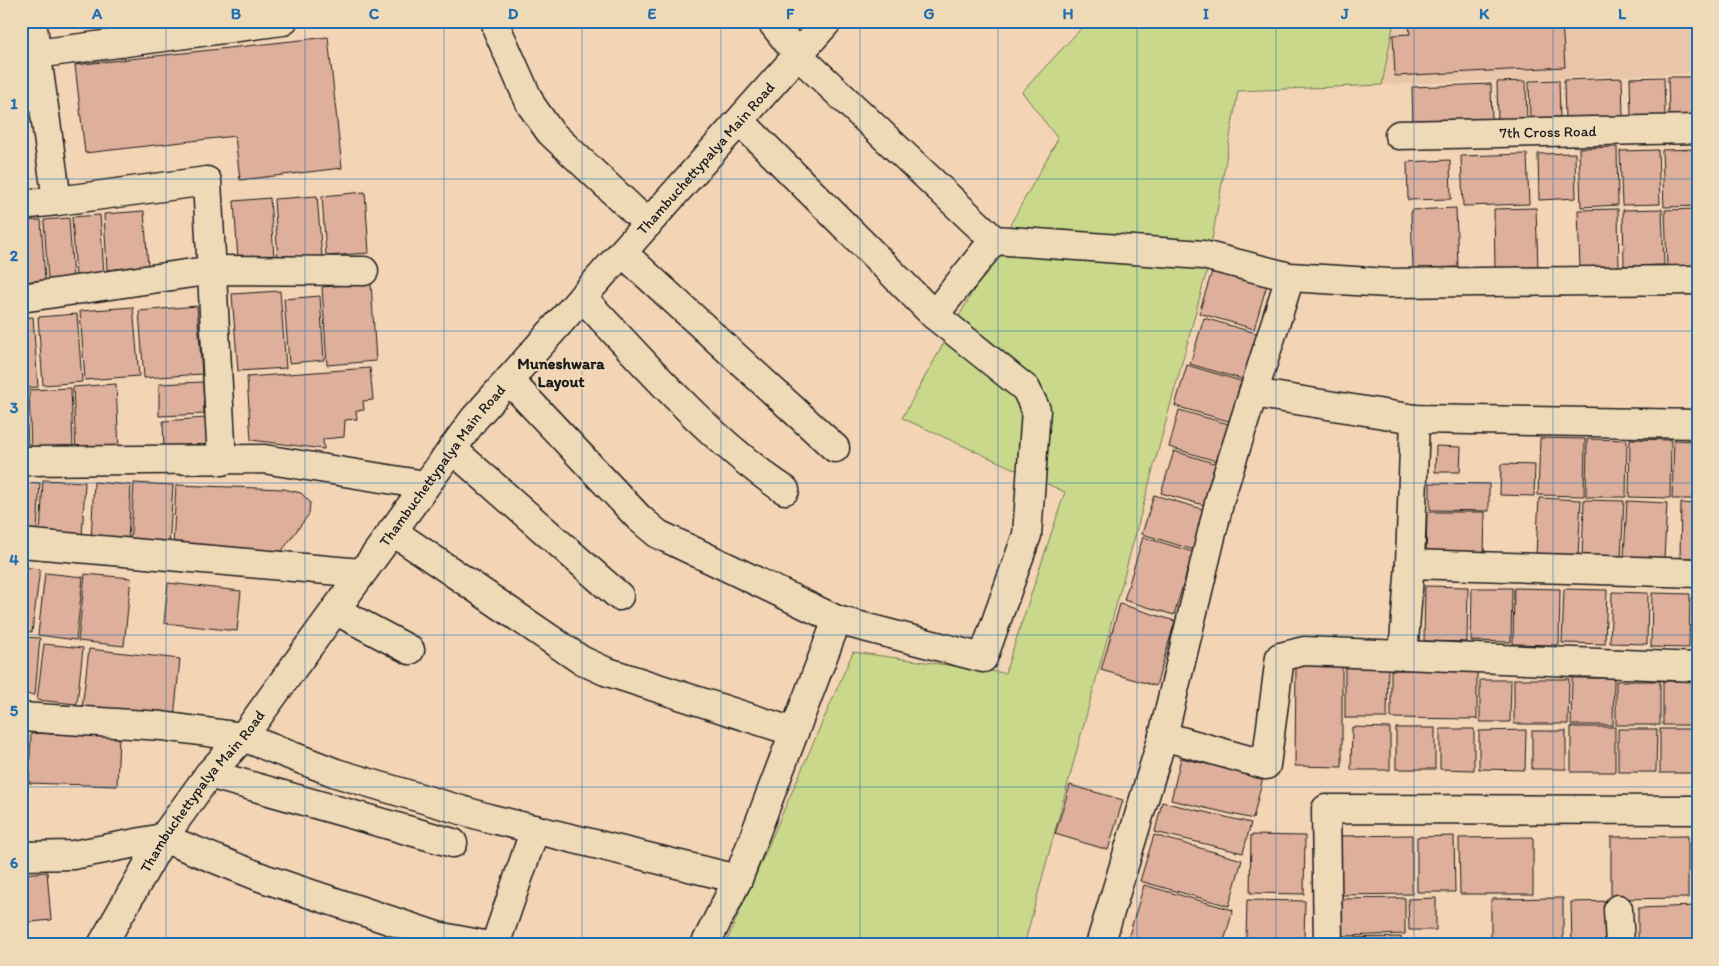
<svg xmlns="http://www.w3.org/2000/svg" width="1719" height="966" font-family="Itim,sans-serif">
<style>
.built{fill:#e9c6aa}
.green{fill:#cad88c;stroke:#737a54}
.building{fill:#deaf9a;stroke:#1c1c1c}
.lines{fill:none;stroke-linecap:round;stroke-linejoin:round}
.minor-casing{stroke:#1c1c1c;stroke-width:31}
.major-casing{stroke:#1c1c1c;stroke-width:31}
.minor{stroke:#efdab8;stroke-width:28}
.major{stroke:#efdab8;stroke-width:28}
.grid{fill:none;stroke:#1f6fb2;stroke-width:1;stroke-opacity:0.55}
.labels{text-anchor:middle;stroke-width:4;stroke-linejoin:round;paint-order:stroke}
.street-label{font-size:15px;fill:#1c1c1c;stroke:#efdab8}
.neighbourhood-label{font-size:16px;font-weight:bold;fill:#1c1c1c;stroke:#efdab8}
.neatline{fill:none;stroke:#1f6fb2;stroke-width:2}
.grid-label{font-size:16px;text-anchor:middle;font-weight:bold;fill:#1f6fb2}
</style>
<rect width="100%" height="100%" fill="#f3d4b5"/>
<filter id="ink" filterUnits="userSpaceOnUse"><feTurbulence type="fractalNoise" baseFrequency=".02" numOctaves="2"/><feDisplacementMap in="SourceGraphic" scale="10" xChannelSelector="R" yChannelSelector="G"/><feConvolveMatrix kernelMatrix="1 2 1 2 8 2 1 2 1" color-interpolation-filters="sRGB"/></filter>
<g filter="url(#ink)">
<path class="built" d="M 1394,21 L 1698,21 L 1698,73 L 1382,85 Z"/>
<path class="green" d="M 1088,21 L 1394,21 L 1382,85 L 1238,91 L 1206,274 L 1024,945 L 725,945 L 853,652 L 1005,673 L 1065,492 L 902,418 L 1058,139 L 1022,92 Z"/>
<g class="building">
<path d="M 1409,21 L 1562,21 L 1565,67 L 1395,76 L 1393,35 L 1410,34 Z"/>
<path d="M 328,37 L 342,168 L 240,180 L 235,136 L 85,153 L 75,65 Z"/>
<path d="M 1664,77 L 1665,116 L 1631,117 L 1630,78 Z"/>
<path d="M 1668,77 L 1696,77 L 1697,116 L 1669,118 Z"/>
<path d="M 1622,78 L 1623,119 L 1565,121 L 1564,80 Z"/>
<path d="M 1559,80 L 1560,117 L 1530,118 L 1529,81 Z"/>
<path d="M 1526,81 L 1527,123 L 1498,124 L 1497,82 Z"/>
<path d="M 1491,84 L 1492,123 L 1413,126 L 1412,87 Z"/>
<path d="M 1617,147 L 1618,205 L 1581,207 L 1579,148 Z"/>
<path d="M 1698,149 L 1698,206 L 1664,207 L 1662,150 Z"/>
<path d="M 1658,150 L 1660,204 L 1622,205 L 1620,151 Z"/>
<path d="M 1575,153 L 1576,198 L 1539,200 L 1538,154 Z"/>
<path d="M 1527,154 L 1529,204 L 1463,206 L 1461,156 Z"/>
<path d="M 1450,160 L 1451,199 L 1408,200 L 1407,162 Z"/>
<path d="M 365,192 L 369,253 L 326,256 L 322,196 Z"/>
<path d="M 317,196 L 322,257 L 278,260 L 274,199 Z"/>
<path d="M 270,198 L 274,258 L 238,260 L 234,201 Z"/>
<path d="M 1456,208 L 1458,267 L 1413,269 L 1411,210 Z"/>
<path d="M 1536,208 L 1538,269 L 1495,270 L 1494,209 Z"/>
<path d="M 1618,209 L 1619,268 L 1580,269 L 1578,210 Z"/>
<path d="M 1662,209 L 1664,265 L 1624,266 L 1623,210 Z"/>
<path d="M 1698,209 L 1698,266 L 1667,267 L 1665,210 Z"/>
<path d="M 144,211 L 148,266 L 107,270 L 104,214 Z"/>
<path d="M 100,215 L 104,274 L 76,276 L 72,217 Z"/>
<path d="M 69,218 L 73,278 L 48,280 L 44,220 Z"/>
<path d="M 41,220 L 45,280 L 21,282 L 21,221 Z"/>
<path d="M 1214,265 L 1268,281 L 1254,329 L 1199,313 Z"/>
<path d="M 371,283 L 376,361 L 327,365 L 322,287 Z"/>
<path d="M 280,291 L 286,368 L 238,371 L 232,294 Z"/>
<path d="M 320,296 L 324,360 L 289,363 L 284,299 Z"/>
<path d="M 197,306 L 202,374 L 144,378 L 139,311 Z"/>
<path d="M 133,307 L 139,376 L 85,380 L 80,311 Z"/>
<path d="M 77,314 L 82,382 L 43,385 L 38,317 Z"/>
<path d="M 33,317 L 38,387 L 21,388 L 21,318 Z"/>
<path d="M 1204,318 L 1259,334 L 1245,380 L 1190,364 Z"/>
<path d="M 1187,365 L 1244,382 L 1232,422 L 1175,406 Z"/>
<path d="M 370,368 L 373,400 L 363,401 L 364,410 L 356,411 L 357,419 L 345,420 L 344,437 L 323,439 L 324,449 L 251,440 L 247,377 Z"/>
<path d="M 203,382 L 204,414 L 159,416 L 159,384 Z"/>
<path d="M 116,384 L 119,450 L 76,452 L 73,387 Z"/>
<path d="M 71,388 L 73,448 L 31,450 L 29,390 Z"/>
<path d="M 26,394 L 28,448 L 21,448 L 21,395 Z"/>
<path d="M 1179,410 L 1232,425 L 1220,462 L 1169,447 Z"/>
<path d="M 206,418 L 207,451 L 164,453 L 163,421 Z"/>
<path d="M 1540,438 L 1585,439 L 1584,496 L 1538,495 Z"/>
<path d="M 1587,439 L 1627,440 L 1626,497 L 1586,497 Z"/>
<path d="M 1630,439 L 1671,440 L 1670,498 L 1629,497 Z"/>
<path d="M 1674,440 L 1698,441 L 1698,499 L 1672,499 Z"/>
<path d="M 1436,446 L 1461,447 L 1460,472 L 1435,472 Z"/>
<path d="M 1174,451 L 1220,465 L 1207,506 L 1161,493 Z"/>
<path d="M 1501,464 L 1535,465 L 1534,496 L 1500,495 Z"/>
<path d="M 43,480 L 85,482 L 82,538 L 40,536 Z"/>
<path d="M 21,482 L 40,483 L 37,531 L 21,530 Z"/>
<path d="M 94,482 L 131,485 L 128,542 L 91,540 Z"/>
<path d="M 134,483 L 173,485 L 169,548 L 130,546 Z"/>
<path d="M 1430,483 L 1489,484 L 1489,511 L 1430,510 Z"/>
<path d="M 176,485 L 284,489 L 301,493 L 310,502 L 309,514 L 281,552 L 173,548 Z"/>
<path d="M 1154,495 L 1206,510 L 1194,550 L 1142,534 Z"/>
<path d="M 1539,498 L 1581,500 L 1578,557 L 1536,554 Z"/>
<path d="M 1584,500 L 1624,501 L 1621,558 L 1582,557 Z"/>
<path d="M 1627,501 L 1667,503 L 1664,559 L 1624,557 Z"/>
<path d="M 1681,503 L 1698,504 L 1698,559 L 1680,558 Z"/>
<path d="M 1427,512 L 1485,512 L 1484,557 L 1426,557 Z"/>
<path d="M 1143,537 L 1193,552 L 1174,615 L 1124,600 Z"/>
<path d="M 21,567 L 40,569 L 32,632 L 21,631 Z"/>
<path d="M 45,573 L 83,577 L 76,640 L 38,635 Z"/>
<path d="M 85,574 L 131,578 L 124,646 L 78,641 Z"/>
<path d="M 168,583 L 241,591 L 237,631 L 164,623 Z"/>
<path d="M 1425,586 L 1468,587 L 1467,642 L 1424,641 Z"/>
<path d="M 1472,588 L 1512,588 L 1511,642 L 1471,641 Z"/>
<path d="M 1514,588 L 1560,589 L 1559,645 L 1513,644 Z"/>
<path d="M 1564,589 L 1607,590 L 1605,644 L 1562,643 Z"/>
<path d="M 1612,592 L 1648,593 L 1647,644 L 1610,643 Z"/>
<path d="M 1652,593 L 1690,594 L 1689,648 L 1651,647 Z"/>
<path d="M 1694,595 L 1698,595 L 1698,649 L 1692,649 Z"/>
<path d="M 1120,604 L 1175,621 L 1156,686 L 1101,670 Z"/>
<path d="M 21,637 L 40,638 L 35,695 L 21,694 Z"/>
<path d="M 44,644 L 83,648 L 77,704 L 37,700 Z"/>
<path d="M 89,649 L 180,659 L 174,718 L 82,708 Z"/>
<path d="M 1296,664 L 1342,664 L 1342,767 L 1295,766 Z"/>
<path d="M 1345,667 L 1388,667 L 1387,718 L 1345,718 Z"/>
<path d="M 1391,670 L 1477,670 L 1477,719 L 1391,718 Z"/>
<path d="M 1572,678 L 1614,678 L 1613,725 L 1571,725 Z"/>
<path d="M 1514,679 L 1569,679 L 1568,724 L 1514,724 Z"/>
<path d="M 1480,680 L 1511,680 L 1510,722 L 1480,722 Z"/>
<rect x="1696" y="680" width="2" height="47"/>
<rect x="1616" y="681" width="44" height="44"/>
<rect x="1663" y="681" width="31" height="44"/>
<path d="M 1352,727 L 1390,728 L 1390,770 L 1351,770 Z"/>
<rect x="1571" y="727" width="44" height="45"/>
<rect x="1396" y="728" width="39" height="41"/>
<path d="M 1440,729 L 1474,729 L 1474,770 L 1440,769 Z"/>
<path d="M 1618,729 L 1657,729 L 1656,772 L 1618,772 Z"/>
<rect x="1660" y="729" width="36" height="44"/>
<path d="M 1526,730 L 1525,770 L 1479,769 L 1479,731 Z"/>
<rect x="1532" y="731" width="34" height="38"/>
<path d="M 31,733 L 119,737 L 117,786 L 29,783 Z"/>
<path d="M 21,735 L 28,736 L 26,778 L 21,778 Z"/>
<path d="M 1181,758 L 1263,777 L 1253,819 L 1171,800 Z"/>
<path d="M 1070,785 L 1123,800 L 1108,850 L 1055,834 Z"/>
<path d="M 1162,802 L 1251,823 L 1243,853 L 1155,832 Z"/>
<path d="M 1154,835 L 1242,860 L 1229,906 L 1140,881 Z"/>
<path d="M 1251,835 L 1305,836 L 1304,894 L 1250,893 Z"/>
<path d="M 1412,835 L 1412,894 L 1341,895 L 1341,836 Z"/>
<path d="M 1454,836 L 1455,892 L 1417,892 L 1417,837 Z"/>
<path d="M 1688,836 L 1688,898 L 1611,899 L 1611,837 Z"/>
<path d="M 1533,837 L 1533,894 L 1460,894 L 1459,838 Z"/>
<path d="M 47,872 L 51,920 L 21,923 L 21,874 Z"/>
<path d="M 1144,885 L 1233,910 L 1223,945 L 1126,945 Z"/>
<path d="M 1405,898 L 1405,934 L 1342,936 L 1342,899 Z"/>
<path d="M 1436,898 L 1436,930 L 1409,930 L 1408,899 Z"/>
<path d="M 1563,898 L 1563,942 L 1491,943 L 1491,899 Z"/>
<path d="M 1247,900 L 1305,901 L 1304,940 L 1246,940 Z"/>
<path d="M 1612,901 L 1613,945 L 1572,945 L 1571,902 Z"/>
<path d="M 1698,906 L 1698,945 L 1638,945 L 1638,908 Z"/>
<path d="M 1401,937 L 1401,945 L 1337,945 L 1337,938 Z"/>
<rect x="1247" y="942" width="57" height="3"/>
</g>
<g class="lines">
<defs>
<g id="minor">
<path d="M 32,21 L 57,201 L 207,181 L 222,461"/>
<path d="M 771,21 L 798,55 L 994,240 L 1203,255 L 1290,277 L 1388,283 L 1698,280"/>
<path d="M 497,29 L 531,105 L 550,132 L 648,224"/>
<path d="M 21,56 L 283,21"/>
<path d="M 740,121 L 934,315"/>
<path id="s1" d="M 1399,135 L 1698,129"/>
<path d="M 21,205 L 57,201"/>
<path d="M 623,253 L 835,448"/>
<path d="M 582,297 C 644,363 710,440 785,490"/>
<path d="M 21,298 L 213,270 L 364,271"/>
<path d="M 509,380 L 639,518 L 658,534 L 837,620"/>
<path d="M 1253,393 L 1415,419 L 1698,424"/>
<path d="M 452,449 L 619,596"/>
<path d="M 21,461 L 264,459 L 425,485"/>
<path d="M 392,531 L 581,660 L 605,671 L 794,732"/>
<path d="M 21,543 L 361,573"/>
<path d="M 1410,564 L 1698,573"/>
<path d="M 335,610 L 410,650"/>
<path d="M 1404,642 L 1410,564 L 1415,419"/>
<path d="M 21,717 L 162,726 L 243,737 L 336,773 L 488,818 L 738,879"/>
<path d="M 1163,736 L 1266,765 L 1280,657 L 1304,651 L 1698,667"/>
<path d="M 209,774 L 453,843"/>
<path d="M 21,856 L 73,855 L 163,838 L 263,878 L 437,936 L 484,945"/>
<path d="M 1618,909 L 1620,945"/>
<path d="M 495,945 L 535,829"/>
<path d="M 705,945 L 738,879 L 837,620 L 983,658 L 1027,535 L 1036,410 L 1026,389 L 934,315 L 994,240"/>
<path d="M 1100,945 L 1163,736 L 1221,495 L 1290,277"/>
<path d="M 1328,945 L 1326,809 L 1698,810"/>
</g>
<g id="major">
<path id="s2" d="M 102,945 L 163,838 L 209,774 L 243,737 L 474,419 L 828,21"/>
</g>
</defs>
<use href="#minor" class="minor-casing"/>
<use href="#major" class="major-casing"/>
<use href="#minor" class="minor"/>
<use href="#major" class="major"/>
</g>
</g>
<path class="grid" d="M 166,21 L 166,945M 305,21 L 305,945M 444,21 L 444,945M 582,21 L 582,945M 721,21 L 721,945M 860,21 L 860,945M 998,21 L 998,945M 1137,21 L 1137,945M 1276,21 L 1276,945M 1414,21 L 1414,945M 1553,21 L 1553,945M 21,179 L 1698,179M 21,331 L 1698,331M 21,483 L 1698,483M 21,635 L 1698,635M 21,787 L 1698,787"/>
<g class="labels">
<g class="street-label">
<text dy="5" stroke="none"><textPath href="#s1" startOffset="149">7th Cross Road</textPath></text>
<text dy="5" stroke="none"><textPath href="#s2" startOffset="994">Thambuchettypalya Main Road</textPath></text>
<text dy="5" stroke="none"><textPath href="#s2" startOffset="589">Thambuchettypalya Main Road</textPath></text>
<text dy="5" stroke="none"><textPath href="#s2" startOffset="184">Thambuchettypalya Main Road</textPath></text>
</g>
<g class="neighbourhood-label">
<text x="561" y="369">Muneshwara<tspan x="561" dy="18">Layout</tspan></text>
</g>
</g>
<rect width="1719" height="966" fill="none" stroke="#efdab8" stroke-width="55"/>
<rect x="28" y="28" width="1664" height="910" class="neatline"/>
<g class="grid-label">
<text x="97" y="19">A</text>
<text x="236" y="19">B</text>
<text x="374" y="19">C</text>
<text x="513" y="19">D</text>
<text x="652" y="19">E</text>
<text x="790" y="19">F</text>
<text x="929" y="19">G</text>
<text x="1068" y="19">H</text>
<text x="1206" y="19">I</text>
<text x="1345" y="19">J</text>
<text x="1484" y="19">K</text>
<text x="1622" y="19">L</text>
<text x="14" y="109">1</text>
<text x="14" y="261">2</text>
<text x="14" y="413">3</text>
<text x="14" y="565">4</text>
<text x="14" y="716">5</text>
<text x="14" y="868">6</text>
</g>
</svg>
